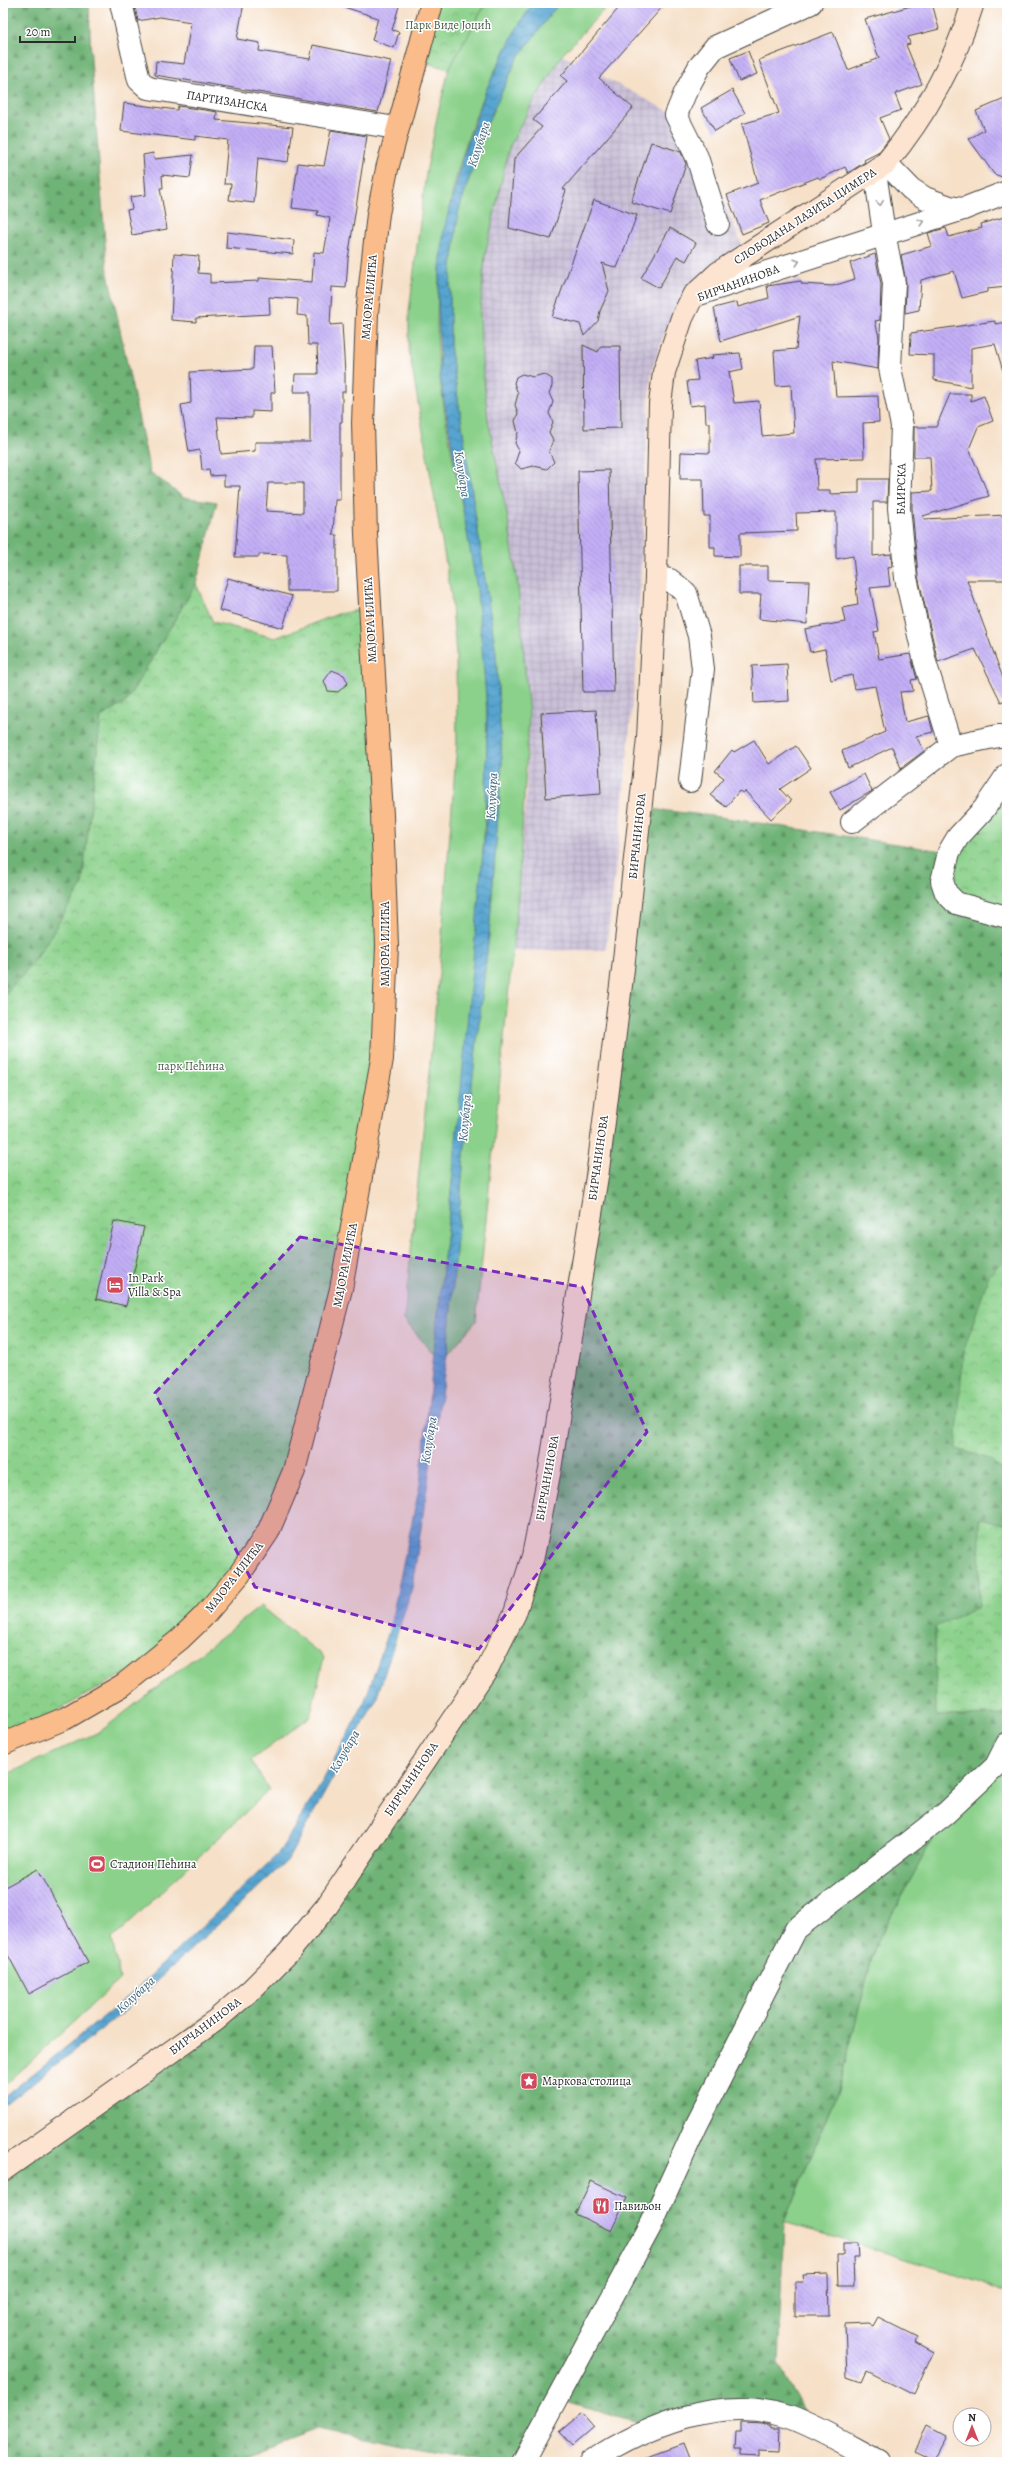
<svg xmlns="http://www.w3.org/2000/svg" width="1010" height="2465" font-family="Alegreya,serif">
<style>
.industrial{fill:url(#industrial-grid)}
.grass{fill:#8bd18b;stroke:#5b7e5b}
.forest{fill:url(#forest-firs);stroke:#4e6f51}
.park{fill:url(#park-crowns);stroke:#5b7e5b}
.water{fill:url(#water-waves);stroke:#40687e}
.building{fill:url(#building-back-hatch);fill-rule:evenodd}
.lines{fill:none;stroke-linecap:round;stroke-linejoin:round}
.minor-casing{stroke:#494643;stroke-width:24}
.tertiary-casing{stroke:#494643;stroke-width:24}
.secondary-casing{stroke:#494643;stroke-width:24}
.primary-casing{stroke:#494643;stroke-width:24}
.minor{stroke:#fff;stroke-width:22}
.tertiary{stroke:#fff;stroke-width:22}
.secondary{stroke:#fde4d0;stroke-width:22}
.primary{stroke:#f9bc8a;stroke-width:22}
.oneway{stroke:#a0a0a0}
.marked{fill:#7b2cbf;fill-opacity:0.2;stroke:#7b2cbf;stroke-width:3;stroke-dasharray:8 5;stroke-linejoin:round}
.labels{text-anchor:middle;stroke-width:3;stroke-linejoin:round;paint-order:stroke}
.park-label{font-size:12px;fill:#485d48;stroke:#fff}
.street-label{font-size:12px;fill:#2b2b2b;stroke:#fff}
.poi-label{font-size:12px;fill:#2b2b2b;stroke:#fff;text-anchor:start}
.water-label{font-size:13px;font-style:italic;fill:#3e6175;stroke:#fff}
</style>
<defs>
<pattern id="industrial-grid" width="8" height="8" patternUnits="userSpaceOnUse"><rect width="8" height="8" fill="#c9bfd7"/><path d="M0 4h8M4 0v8" fill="none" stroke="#ada4b9"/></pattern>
<pattern id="forest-firs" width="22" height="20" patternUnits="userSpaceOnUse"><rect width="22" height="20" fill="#70b377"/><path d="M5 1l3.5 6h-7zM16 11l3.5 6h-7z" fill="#5c9262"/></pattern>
<pattern id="park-crowns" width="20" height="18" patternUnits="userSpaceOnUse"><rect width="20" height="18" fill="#8bd18b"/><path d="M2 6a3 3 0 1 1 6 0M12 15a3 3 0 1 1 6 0" fill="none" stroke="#72aa72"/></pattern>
<pattern id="water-waves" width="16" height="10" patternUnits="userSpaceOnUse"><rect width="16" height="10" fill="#56a4d0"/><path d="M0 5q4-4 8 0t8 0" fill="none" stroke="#4786a9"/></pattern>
<pattern id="building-back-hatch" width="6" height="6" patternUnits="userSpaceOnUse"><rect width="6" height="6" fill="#c3aff7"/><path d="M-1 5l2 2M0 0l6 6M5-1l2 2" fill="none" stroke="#9f8fc8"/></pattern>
</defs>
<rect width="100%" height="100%" fill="#fff"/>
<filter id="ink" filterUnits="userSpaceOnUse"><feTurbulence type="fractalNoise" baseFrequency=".025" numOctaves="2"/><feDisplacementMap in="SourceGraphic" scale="8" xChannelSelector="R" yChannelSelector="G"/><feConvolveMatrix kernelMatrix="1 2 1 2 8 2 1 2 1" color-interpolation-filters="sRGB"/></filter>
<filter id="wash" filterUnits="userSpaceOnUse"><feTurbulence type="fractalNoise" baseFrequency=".012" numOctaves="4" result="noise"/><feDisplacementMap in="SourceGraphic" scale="16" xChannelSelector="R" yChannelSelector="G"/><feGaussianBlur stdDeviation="0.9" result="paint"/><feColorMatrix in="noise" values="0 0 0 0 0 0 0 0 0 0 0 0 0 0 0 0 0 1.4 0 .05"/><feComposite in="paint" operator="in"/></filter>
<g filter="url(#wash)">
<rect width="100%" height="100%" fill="#f6e0c8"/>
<path class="industrial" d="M 562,55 L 676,115 L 700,140 L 742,246 L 680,304 L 662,339 L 652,370 L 649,394 L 637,653 L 621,822 L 606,950 L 512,951 L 526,799 L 529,716 L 518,586 L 508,519 L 488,420 L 482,363 L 480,315 L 485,255 L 509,148 L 532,104 Z"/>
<g class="grass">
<path d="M 486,3 L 533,3 C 463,109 426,251 440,378 C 448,449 467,519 477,589 C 484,642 487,696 487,748 C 486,845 476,941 467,1038 C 456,1143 445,1248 434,1354 L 404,1320 L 439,973 L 457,743 L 456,654 L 451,594 L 409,350 L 409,312 L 426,173 L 438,113 L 449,69 Z"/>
<path d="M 559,3 L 610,3 L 562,55 L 532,104 L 509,148 L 485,255 L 480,315 L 482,363 L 488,420 L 508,519 L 518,586 L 529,716 L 518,896 L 476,1321 L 447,1355 L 464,1155 L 489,934 L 502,763 L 496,653 L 450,345 L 450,285 L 458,213 L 486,126 L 517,59 Z"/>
<path d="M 261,1606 L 324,1657 L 310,1717 L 251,1760 L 269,1790 L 112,1939 L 120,1979 L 3,2087 L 3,1776 L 101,1731 Z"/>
<path d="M 1007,1744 L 1007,2295 L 982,2282 L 784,2222 L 838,2091 L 875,1946 L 946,1813 Z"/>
</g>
<g class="forest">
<path d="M 3,3 L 89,3 L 91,59 L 107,268 L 150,472 L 183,497 L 217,502 L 196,584 L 126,702 L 101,717 L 82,885 L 35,961 L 3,996 L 3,59 L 5,57 L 3,48 Z"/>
<path d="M 640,808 L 713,816 L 949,852 L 1007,917 L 1007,1257 L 989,1275 L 956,1449 L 990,1459 L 1007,1475 L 1007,1525 L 980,1518 L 979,1608 L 935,1628 L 936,1716 L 1007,1715 L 1007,1744 L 946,1814 L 875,1946 L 838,2091 L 784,2222 L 778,2364 L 814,2428 L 771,2412 L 654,2428 L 556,2399 L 523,2462 L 488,2462 L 317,2429 L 228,2462 L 3,2462 L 3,2170 L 288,1953 L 488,1667 L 533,1556 Z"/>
</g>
<g class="park">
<path d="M 432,3 L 486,3 L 449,69 L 416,60 Z"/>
<path d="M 196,584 L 213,622 L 275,638 L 338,614 L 369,608 L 387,946 L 341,1288 L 268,1532 L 162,1653 L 3,1741 L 3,996 L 35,961 L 82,885 L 101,717 L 126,702 Z"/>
<path d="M 1007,775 L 1007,917 L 956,903 L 944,869 Z"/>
<path d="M 1007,1257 L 1007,1475 L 990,1459 L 956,1449 L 963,1353 L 989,1275 Z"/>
<path d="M 980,1518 L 1007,1525 L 1007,1715 L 936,1716 L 935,1627 L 979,1607 Z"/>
</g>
<path class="water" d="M 533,3 L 559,3 L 517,59 L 486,126 L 458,213 L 450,285 L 450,345 L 496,653 L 502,763 L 489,934 L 464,1155 L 447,1355 L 412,1588 L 376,1700 L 287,1861 L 122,2013 L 3,2106 L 3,2098 L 128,1997 L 278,1854 L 320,1786 L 364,1703 L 389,1631 L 420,1484 L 452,1184 L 486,820 L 487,709 L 477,590 L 440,377 L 438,296 L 444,229 L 466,147 L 487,88 L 515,31 Z"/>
<g id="blocks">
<g class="building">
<path d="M 134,3 L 244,3 L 237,39 L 260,43 L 259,51 L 310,59 L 313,45 L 391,61 L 378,112 L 155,75 L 156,61 L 184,64 L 191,22 L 160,17 L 138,21 Z"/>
<path d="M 342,3 L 400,3 L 392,30 L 399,32 L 394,48 L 372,40 L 378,18 L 341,6 Z"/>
<path d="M 623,3 L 666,3 L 599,78 L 633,108 L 563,189 L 566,190 L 551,239 L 509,228 L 514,159 L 542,127 L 533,120 L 567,81 L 561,76 Z"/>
<path d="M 921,3 L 932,3 L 939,29 L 908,37 L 910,44 L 906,45 L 922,84 L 895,94 L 901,110 L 880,118 L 889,139 L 878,153 L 864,160 L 865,162 L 848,173 L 845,167 L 820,179 L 818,177 L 760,200 L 769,223 L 742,234 L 727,195 L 758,183 L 742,124 L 779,113 L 759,60 L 833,32 L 848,70 L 879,58 L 865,19 Z"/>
<path d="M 748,51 L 757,74 L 739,81 L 730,58 Z"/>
<path d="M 732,90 L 745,113 L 715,131 L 701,108 Z"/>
<path d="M 1007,98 L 1007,179 L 994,174 L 969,139 L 984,130 L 976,111 Z"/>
<path d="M 124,103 L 177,110 L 178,106 L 217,112 L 216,120 L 293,127 L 288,162 L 258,158 L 254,203 L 229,200 L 231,184 L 224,184 L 228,140 L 195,136 L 195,140 L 121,131 Z"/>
<path d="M 331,130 L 367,136 L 348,259 L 346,288 L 332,287 L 330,325 L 342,324 L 345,374 L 345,392 L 342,392 L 342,422 L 340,422 L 340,500 L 335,500 L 333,535 L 337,535 L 337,591 L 287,591 L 287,555 L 259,554 L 259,557 L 235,557 L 240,486 L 224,486 L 224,475 L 210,476 L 209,469 L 202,470 L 200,450 L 189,452 L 181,405 L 191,403 L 190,372 L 253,369 L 254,346 L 272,346 L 275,392 L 271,393 L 271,412 L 252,411 L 252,418 L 217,417 L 221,454 L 255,451 L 255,442 L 310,442 L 310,392 L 294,392 L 295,374 L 318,374 L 317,345 L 308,345 L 307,316 L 297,315 L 298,299 L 269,297 L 270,314 L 196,318 L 196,322 L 171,320 L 174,254 L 199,256 L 198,273 L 210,274 L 210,283 L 259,281 L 259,278 L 312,282 L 314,252 L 324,253 L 330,218 L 317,215 L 318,211 L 292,208 L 298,163 L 324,166 ZM 268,483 L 303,483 L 303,513 L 266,511 Z"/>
<path d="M 651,142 L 681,152 L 686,164 L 670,214 L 631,202 Z"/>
<path d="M 153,153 L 154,159 L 193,155 L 190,178 L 162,175 L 163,188 L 160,188 L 167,229 L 132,235 L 127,210 L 132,209 L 130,197 L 146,195 L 143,155 Z"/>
<path d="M 594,200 L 637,215 L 617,268 L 602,263 L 609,291 L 600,311 L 598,321 L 584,336 L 580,324 L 552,317 Z"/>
<path d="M 1007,216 L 1007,287 L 987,289 L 987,292 L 962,298 L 954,271 L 921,280 L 919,310 L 905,313 L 906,283 L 901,255 L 932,246 L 928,233 L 946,228 L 949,237 L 982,228 L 981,224 Z"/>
<path d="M 670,228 L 696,243 L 686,261 L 677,256 L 659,288 L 641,278 Z"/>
<path d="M 227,232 L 294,240 L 293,254 L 226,248 Z"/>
<path d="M 875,254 L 881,284 L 880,320 L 875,321 L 879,337 L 878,369 L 833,361 L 836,397 L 878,396 L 879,422 L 863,423 L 864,458 L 816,459 L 817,490 L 830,490 L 830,494 L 859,493 L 859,479 L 888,479 L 887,502 L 873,502 L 873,556 L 891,554 L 892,567 L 888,568 L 890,586 L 870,588 L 879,631 L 874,632 L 879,659 L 910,654 L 917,679 L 911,680 L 913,691 L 900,692 L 905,722 L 929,716 L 933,732 L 916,736 L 924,751 L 901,768 L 892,747 L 848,768 L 842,751 L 885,732 L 875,686 L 855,689 L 852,675 L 831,680 L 825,649 L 810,652 L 805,629 L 845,622 L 842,608 L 858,605 L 853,556 L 836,559 L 836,512 L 796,513 L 797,531 L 740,533 L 740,557 L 715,556 L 715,547 L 710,547 L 710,516 L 704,516 L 703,479 L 680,479 L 681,452 L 710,453 L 710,423 L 706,423 L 705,404 L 690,406 L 687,381 L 698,380 L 695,361 L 713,358 L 712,355 L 740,353 L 743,369 L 729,372 L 734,403 L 759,401 L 762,436 L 794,433 L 791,385 L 776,386 L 774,351 L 796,349 L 800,316 L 721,341 L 714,308 L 737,302 L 738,307 L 769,298 L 767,286 L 801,281 L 802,284 L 833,286 L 855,279 L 850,263 Z"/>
<path d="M 995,321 L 995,324 L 1007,322 L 1007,371 L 1003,371 L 995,344 L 971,348 L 971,387 L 934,380 L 934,355 L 910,354 L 911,333 Z"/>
<path d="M 583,345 L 598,352 L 601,346 L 620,346 L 621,428 L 584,429 Z"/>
<path d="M 522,374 L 533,377 L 544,374 L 552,379 L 552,386 L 549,393 L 553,402 L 549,413 L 553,422 L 549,432 L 553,440 L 549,451 L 554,462 L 547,469 L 534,466 L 521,469 L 515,463 L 519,451 L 515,443 L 518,433 L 515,421 L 518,413 L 515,405 L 518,394 L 514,383 L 516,377 Z"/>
<path d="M 950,394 L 971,394 L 971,401 L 984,396 L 993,421 L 978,427 L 969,449 L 989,496 L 923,516 L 924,519 L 1007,515 L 1007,580 L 967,580 L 1007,689 L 1007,699 L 1001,702 L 975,649 L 938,662 L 918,576 L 912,508 L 912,492 L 932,491 L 930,457 L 914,457 L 914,427 L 936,427 Z"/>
<path d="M 609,470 L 614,692 L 583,692 L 578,471 Z"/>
<path d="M 739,566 L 768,566 L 768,580 L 809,581 L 807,624 L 759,619 L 761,594 L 739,594 Z"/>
<path d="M 228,578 L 292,596 L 283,628 L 219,610 Z"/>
<path d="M 787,664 L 789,701 L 754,703 L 752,666 Z"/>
<path d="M 332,670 L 344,675 L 348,683 L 338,692 L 328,691 L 324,681 Z"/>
<path d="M 596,710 L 601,794 L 546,798 L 541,713 Z"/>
<path d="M 754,740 L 769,764 L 796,746 L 811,768 L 780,789 L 791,801 L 771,819 L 745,791 L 743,793 L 739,791 L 726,807 L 710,795 L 724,778 L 715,771 L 732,750 L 734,752 Z"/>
<path d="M 864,774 L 872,791 L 840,810 L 830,792 Z"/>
<path d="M 114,1221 L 144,1227 L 126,1306 L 96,1299 Z"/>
<path d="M 38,1869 L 88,1962 L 29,1994 L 3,1946 L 3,1888 Z"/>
<path d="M 591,2181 L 627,2198 L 611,2231 L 575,2214 Z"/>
<path d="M 843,2243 L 858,2243 L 859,2258 L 853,2258 L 854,2286 L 838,2286 L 837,2256 L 843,2256 Z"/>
<path d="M 828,2274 L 829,2316 L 795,2316 L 795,2282 L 804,2282 L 803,2275 Z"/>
<path d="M 878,2317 L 918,2337 L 915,2343 L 933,2353 L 914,2395 L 866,2371 L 861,2382 L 847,2377 L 845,2324 L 868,2323 L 873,2326 Z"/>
<path d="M 582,2413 L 594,2427 L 572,2446 L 559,2432 Z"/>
<path d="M 741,2422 L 762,2423 L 772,2426 L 772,2428 L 780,2428 L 779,2451 L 760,2450 L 760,2457 L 741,2456 L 741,2450 L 735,2450 L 736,2432 L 741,2432 Z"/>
<path d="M 927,2426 L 946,2436 L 934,2459 L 915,2450 Z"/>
<path d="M 684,2444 L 691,2462 L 639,2462 L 639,2460 Z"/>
</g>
</g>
</g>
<g filter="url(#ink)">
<use href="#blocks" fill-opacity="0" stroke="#494643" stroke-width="1"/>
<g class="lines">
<defs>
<g id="minor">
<path d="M 121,3 L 139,80 L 148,88 L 396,128"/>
<path d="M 875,172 L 884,233 L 894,283 L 890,368 L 902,426 L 899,508 L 906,578 L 925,662 L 951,746 L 998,736 L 1007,736"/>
<path d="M 718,224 L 697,157 L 676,115 L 685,93 L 699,67 L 715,47 L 811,3"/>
<path d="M 693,296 L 963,209"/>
<path d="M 656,577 L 670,580 L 686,593 L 699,636 L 703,669 L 690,781"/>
<path d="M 1007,775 L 984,809 L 958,837 L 949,852 L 942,881 L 946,893 L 956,903 L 1007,917"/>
<path d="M 852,822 L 951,746"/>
<path d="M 523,2462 L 651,2225 L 697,2124 L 796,1929 L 946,1813 L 996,1766 L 1007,1744"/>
</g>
<g id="tertiary">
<path d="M 886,163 L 911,189 L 925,198 L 950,207 L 963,209 L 1007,192"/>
<path d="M 590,2462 C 646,2425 722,2394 789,2417 C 820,2428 850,2447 879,2462"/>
</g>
<path id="secondary" d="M 3,2170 L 216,2020 L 252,1989 L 288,1953 L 327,1906 L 488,1667 L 515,1613 L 533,1556 L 550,1469 L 598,1170 L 623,969 L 648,738 L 656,577 L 660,404 L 664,372 L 682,318 L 693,296 L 718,273 L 886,163 C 925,116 955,62 973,3"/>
<path id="primary" d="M 3,1744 L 66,1718 L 123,1685 L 179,1640 L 203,1617 L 239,1575 L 268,1532 L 294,1471 L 341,1289 L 382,1059 L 387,946 L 382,815 L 366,534 L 363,423 L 367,313 L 378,214 L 387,169 L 432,3"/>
</defs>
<use href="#minor" class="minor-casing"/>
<use href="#tertiary" class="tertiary-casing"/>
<use href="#secondary" class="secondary-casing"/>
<use href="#primary" class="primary-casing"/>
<use href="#minor" class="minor"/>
<use href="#tertiary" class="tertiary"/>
<use href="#secondary" class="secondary"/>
<use href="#primary" class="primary"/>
</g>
<defs><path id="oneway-chevron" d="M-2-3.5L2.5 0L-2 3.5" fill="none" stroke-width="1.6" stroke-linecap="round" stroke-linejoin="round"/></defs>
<g class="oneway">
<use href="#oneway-chevron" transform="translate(880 203) rotate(82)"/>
<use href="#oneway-chevron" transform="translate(921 222) rotate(-17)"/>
<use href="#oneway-chevron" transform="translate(797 262) rotate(-18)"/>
</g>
</g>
<path class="marked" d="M 300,1237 L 582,1287 L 647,1432 L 479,1649 L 255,1587 L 155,1393 Z"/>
<defs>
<symbol id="hotel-square" viewBox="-11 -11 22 22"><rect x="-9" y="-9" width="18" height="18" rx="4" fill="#d1495b" stroke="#fff"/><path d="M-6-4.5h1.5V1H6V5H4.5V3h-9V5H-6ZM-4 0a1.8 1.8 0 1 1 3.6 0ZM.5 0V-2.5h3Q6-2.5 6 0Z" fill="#fff"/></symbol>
<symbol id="stadium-square" viewBox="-11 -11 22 22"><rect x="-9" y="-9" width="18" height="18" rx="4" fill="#d1495b" stroke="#fff"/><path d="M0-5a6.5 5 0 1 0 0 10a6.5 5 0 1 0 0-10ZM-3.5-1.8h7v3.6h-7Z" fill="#fff"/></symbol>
<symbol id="sight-square" viewBox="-11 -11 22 22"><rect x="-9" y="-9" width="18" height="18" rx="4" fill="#d1495b" stroke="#fff"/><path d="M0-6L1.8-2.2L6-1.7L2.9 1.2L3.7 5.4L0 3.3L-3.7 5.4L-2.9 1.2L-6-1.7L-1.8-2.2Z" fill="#fff"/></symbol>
<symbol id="restaurant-square" viewBox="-11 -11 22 22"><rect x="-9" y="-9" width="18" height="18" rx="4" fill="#d1495b" stroke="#fff"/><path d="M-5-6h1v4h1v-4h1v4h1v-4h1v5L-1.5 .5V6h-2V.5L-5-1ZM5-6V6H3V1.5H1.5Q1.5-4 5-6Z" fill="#fff"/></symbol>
</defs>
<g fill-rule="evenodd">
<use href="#hotel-square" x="105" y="1275" width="20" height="20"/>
<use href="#stadium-square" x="87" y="1854" width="20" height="20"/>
<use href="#sight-square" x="519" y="2071" width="20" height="20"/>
<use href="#restaurant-square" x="591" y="2196" width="20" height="20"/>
</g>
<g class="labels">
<g class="park-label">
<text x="448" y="29">Парк Виде Јоцић</text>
<text x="191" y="1070">парк Пећина</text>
</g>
<g class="street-label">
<text transform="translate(227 101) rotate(9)" y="4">ПАРТИЗАНСКА</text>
<text transform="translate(805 216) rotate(-33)" y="4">СЛОБОДАНА ЛАЗИЋА ЦИМЕРА</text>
<text transform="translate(738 283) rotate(-20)" y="4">БИРЧАНИНОВА</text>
<text transform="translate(369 297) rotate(-85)" y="4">МАЈОРА ИЛИЋА</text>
<text transform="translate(901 489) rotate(-89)" y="4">БАИРСКА</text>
<text transform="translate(370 620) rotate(-93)" y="4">МАЈОРА ИЛИЋА</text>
<text transform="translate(637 836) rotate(-84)" y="4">БИРЧАНИНОВА</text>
<text transform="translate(385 944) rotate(-90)" y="4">МАЈОРА ИЛИЋА</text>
<text transform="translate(598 1158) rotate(-82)" y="4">БИРЧАНИНОВА</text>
<text transform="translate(345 1265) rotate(-79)" y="4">МАЈОРА ИЛИЋА</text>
<text transform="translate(547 1478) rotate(-80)" y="4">БИРЧАНИНОВА</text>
<text transform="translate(234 1577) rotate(-52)" y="4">МАЈОРА ИЛИЋА</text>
<text transform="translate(411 1779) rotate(-56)" y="4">БИРЧАНИНОВА</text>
<text transform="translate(205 2026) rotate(-37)" y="4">БИРЧАНИНОВА</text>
</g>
<g class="poi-label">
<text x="128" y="1282">In Park<tspan x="128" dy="14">Villa &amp; Spa</tspan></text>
<text x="110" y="1868">Стадион Пећина</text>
<text x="542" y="2085">Маркова столица</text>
<text x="614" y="2210">Павиљон</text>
</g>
<g class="water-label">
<text transform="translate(478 144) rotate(-72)" y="5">Колубара</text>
<text transform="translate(463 474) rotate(81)" y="5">Колубара</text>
<text transform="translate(491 796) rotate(-87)" y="5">Колубара</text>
<text transform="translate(464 1118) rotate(-85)" y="5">Колубара</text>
<text transform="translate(428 1440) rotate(-81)" y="5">Колубара</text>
<text transform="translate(344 1751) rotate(-60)" y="5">Колубара</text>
<text transform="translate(135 1994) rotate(-42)" y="5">Колубара</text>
</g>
</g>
<rect width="1010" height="2465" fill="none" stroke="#fff" stroke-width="16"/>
<g transform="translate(972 2427)"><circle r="19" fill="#ffffff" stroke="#aaaaaa"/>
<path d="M0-3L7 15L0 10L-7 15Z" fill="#d1495b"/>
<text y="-6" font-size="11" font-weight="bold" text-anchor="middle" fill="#2b2b2b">N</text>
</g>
<path d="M20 36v6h55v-6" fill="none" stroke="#2b2b2b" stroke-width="2"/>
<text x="26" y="36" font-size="12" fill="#2b2b2b" stroke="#ffffff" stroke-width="3" paint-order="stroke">20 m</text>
</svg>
